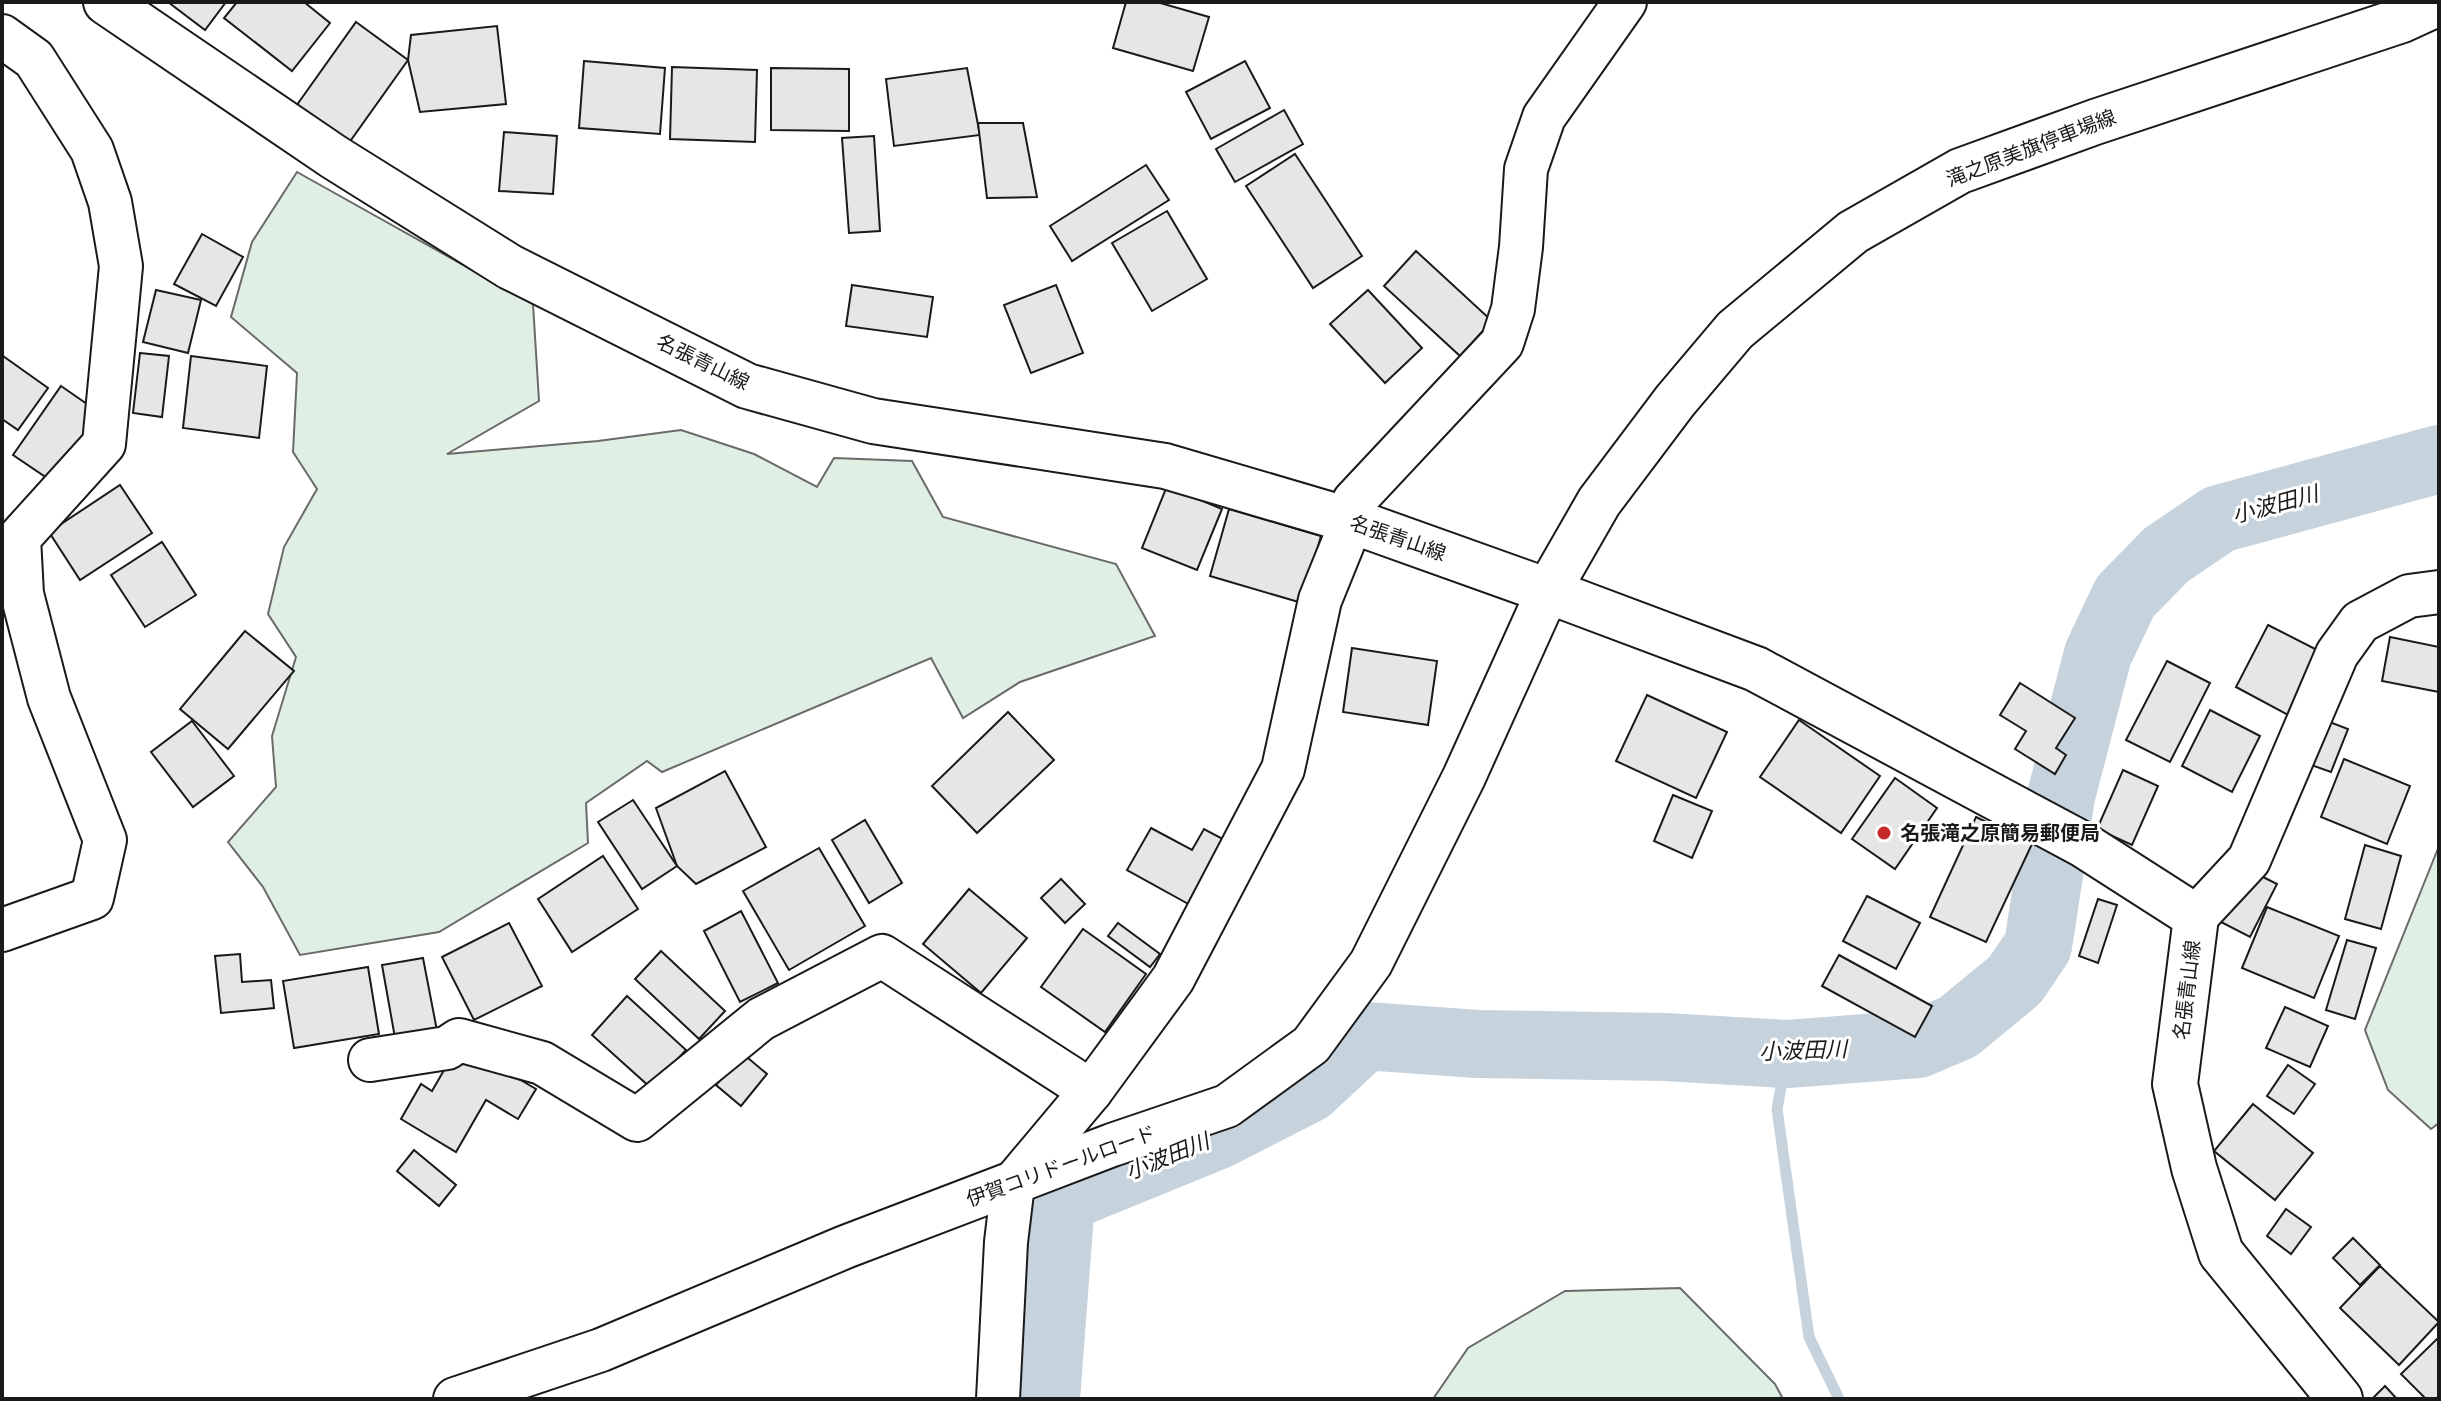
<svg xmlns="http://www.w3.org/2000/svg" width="2441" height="1401" font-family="Rubik,'Noto Sans JP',sans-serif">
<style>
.green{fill:#e0efe3;stroke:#6a6a6a;stroke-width:2}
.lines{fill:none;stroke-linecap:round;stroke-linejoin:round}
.stream{stroke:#c6d2dc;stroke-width:11}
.river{stroke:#c6d2dc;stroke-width:68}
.building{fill:#e6e6e6;stroke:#1a1a1a;stroke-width:2}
.minor-casing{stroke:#1a1a1a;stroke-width:46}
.major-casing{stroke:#1a1a1a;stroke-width:48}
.minor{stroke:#fff;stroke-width:42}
.major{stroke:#fff;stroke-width:44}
.poi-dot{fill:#c62828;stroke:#fff;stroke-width:3}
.labels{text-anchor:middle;stroke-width:6;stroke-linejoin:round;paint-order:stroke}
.street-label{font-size:20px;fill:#1a1a1a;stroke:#fff}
.poi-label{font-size:20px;font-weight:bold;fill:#1a1a1a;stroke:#fff;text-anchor:start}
.water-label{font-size:22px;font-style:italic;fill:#1a1a1a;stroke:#fff}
</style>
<rect width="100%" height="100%" fill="#fff"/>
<g class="green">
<path d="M 297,172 L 533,304 L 539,401 L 447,454 L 598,441 L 681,430 L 754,454 L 817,487 L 834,458 L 912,461 L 943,517 L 1116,564 L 1155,636 L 1020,682 L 963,718 L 931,658 L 662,772 L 647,761 L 586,803 L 588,843 L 439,932 L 300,955 L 263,887 L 228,842 L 276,787 L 272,736 L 296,657 L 268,614 L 284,547 L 317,489 L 293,452 L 297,373 L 231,317 L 252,242 Z"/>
<path d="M 2439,846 L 2439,1123 L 2431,1129 L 2388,1090 L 2365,1030 Z"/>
<path d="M 1680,1288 L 1775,1384 L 1783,1399 L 1433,1399 L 1468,1348 L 1565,1291 Z"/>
</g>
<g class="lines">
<path class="stream" d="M 1787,1054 L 1777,1109 L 1809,1337 L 1839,1399"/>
<path class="river" d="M 1046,1399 L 1061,1199 L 1218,1135 L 1308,1089 L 1365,1036 L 1477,1044 L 1665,1047 L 1787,1054 L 1918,1044 L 1958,1027 L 2015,980 L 2038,946 L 2061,796 L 2098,654 L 2125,597 L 2166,555 L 2219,519 L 2439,459"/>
</g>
<g class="building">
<path d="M 168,2 L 226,2 L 205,30 Z"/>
<path d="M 237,2 L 304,2 L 330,23 L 292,71 L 224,18 Z"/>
<path d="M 1126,2 L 1157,2 L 1209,17 L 1193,71 L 1113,48 Z"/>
<path d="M 356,22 L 408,60 L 346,147 L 294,109 Z"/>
<path d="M 497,26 L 506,104 L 420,112 L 408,60 L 411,35 Z"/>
<path d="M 584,61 L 665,68 L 660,134 L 579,128 Z"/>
<path d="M 1245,61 L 1270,108 L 1211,139 L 1186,92 Z"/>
<path d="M 672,67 L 757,70 L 755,142 L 670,139 Z"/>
<path d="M 771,68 L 849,69 L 849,131 L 771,130 Z"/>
<path d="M 967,68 L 980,135 L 894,146 L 886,79 Z"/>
<path d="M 1284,110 L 1303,144 L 1235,182 L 1216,149 Z"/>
<path d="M 978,123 L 1023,123 L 1037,197 L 987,198 Z"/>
<path d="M 504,132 L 557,136 L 553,194 L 499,191 Z"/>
<path d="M 874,136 L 880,231 L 849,233 L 842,138 Z"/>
<path d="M 1295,154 L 1362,256 L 1313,288 L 1246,186 Z"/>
<path d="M 1146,165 L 1169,200 L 1072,261 L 1050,226 Z"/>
<path d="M 1167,211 L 1207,279 L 1152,311 L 1112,243 Z"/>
<path d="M 202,234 L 243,257 L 216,306 L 174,284 Z"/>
<path d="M 1416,251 L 1492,321 L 1460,356 L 1384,286 Z"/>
<path d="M 852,285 L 933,297 L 927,337 L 846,326 Z"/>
<path d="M 1056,285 L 1083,353 L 1031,373 L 1004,305 Z"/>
<path d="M 156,290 L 201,300 L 188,353 L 143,342 Z"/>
<path d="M 1368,290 L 1422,348 L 1385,383 L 1330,324 Z"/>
<path d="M 140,353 L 169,356 L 162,417 L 133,413 Z"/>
<path d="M 3,356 L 48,388 L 18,430 L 2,419 Z"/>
<path d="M 191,356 L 267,366 L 259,438 L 183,428 Z"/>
<path d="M 61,386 L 100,413 L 53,482 L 13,455 Z"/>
<path d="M 120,485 L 152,533 L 80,580 L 49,532 Z"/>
<path d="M 1167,486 L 1222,509 L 1197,570 L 1142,548 Z"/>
<path d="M 1229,509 L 1321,536 L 1302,603 L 1210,576 Z"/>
<path d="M 162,542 L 196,595 L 145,627 L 111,575 Z"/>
<path d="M 2268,625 L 2325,654 L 2292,717 L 2236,687 Z"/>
<path d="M 245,631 L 294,671 L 228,749 L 180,709 Z"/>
<path d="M 2390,637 L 2439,647 L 2439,692 L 2382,681 Z"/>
<path d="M 1352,648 L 1437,661 L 1428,725 L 1343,712 Z"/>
<path d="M 2167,661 L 2210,683 L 2170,762 L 2126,740 Z"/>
<path d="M 2020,683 L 2075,718 L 2056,748 L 2066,755 L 2055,774 L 2015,749 L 2026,731 L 2000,715 Z"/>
<path d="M 1647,695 L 1727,732 L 1696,798 L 1616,761 Z"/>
<path d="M 2210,710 L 2260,736 L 2232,792 L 2182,766 Z"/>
<path d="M 1008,712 L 1054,760 L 977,833 L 932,786 Z"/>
<path d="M 1799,720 L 1880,776 L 1841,833 L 1760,777 Z"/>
<path d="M 192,721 L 234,776 L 193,807 L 151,752 Z"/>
<path d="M 2327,721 L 2348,729 L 2331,772 L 2311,765 Z"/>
<path d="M 2344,759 L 2410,786 L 2387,844 L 2321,817 Z"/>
<path d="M 2123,770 L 2158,786 L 2132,845 L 2097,829 Z"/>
<path d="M 725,771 L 766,847 L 696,884 L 677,866 L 656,808 Z"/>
<path d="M 1895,778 L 1937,808 L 1895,869 L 1852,839 Z"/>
<path d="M 1673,795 L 1712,811 L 1692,858 L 1654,841 Z"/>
<path d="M 633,800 L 677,866 L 642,889 L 598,822 Z"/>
<path d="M 1976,817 L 2032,844 L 1986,942 L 1930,917 Z"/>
<path d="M 865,820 L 902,883 L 869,903 L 832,840 Z"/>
<path d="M 1151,828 L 1192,850 L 1204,829 L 1236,846 L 1201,911 L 1127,870 Z"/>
<path d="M 2365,845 L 2401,856 L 2381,929 L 2345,919 Z"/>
<path d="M 819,848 L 865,926 L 789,970 L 743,891 Z"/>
<path d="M 603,856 L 638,909 L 572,952 L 538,899 Z"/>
<path d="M 2247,869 L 2277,884 L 2250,937 L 2221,922 Z"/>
<path d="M 1061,879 L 1085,904 L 1065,923 L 1041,898 Z"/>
<path d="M 969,889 L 1027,938 L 981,993 L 923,944 Z"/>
<path d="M 1867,896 L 1920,923 L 1896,969 L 1843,941 Z"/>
<path d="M 2098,899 L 2117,905 L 2098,963 L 2079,956 Z"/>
<path d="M 2267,907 L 2339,936 L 2314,998 L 2242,968 Z"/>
<path d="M 741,911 L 778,983 L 740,1002 L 704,931 Z"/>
<path d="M 509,923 L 542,986 L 474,1020 L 442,957 Z"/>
<path d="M 1118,923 L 1160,954 L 1150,967 L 1108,936 Z"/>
<path d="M 1083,929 L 1146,974 L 1105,1032 L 1041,987 Z"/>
<path d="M 2347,940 L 2376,948 L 2355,1019 L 2326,1010 Z"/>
<path d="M 661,951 L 725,1011 L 699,1039 L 635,979 Z"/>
<path d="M 240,954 L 242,982 L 271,980 L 274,1008 L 221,1013 L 215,956 Z"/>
<path d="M 1839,955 L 1932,1006 L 1915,1037 L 1822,986 Z"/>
<path d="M 423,958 L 439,1041 L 397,1049 L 382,965 Z"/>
<path d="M 368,967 L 379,1034 L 294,1048 L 283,981 Z"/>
<path d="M 627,996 L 686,1050 L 651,1088 L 592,1035 Z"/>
<path d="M 2285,1007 L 2328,1026 L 2310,1067 L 2266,1048 Z"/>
<path d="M 459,1044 L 536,1089 L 518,1119 L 486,1100 L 456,1152 L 401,1119 L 421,1084 L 432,1091 Z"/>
<path d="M 742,1053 L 767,1074 L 741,1106 L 716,1085 Z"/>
<path d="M 2288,1065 L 2315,1084 L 2294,1114 L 2267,1096 Z"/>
<path d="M 2253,1104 L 2313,1153 L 2275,1200 L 2214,1151 Z"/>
<path d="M 414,1150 L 456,1185 L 439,1206 L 397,1171 Z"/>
<path d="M 2286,1209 L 2311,1227 L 2291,1254 L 2267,1236 Z"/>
<path d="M 2353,1238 L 2380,1265 L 2360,1285 L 2333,1258 Z"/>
<path d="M 2380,1266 L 2439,1322 L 2399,1365 L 2340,1308 Z"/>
<path d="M 2439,1337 L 2439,1396 L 2436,1399 L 2426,1399 L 2401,1374 Z"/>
<path d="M 2385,1386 L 2397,1399 L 2372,1399 Z"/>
</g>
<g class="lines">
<defs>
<g id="minor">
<path d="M 2,36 L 34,59 L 92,150 L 110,202 L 121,266 L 104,444 L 19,538 L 22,594 L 49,698 L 105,840 L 92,898 L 2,930"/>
<path d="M 2196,917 L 2249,860 L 2337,654 L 2360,622 L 2409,596 L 2439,592"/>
<path d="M 370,1060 L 447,1048 L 459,1040 L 542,1063 L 637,1120 L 761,1019 L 882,956 L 1091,1091"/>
<path d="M 455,1399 L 601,1350 L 845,1247 L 1112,1145 L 1227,1106 L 1311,1045 L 1371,963 L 1464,777 L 1548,591"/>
<path d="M 998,1399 L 1006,1242 L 1013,1184 L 1091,1091 L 1173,979 L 1283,769 L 1320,600 L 1352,521 L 1354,501 L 1502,343 L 1513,309 L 1521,247 L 1526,169 L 1544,117 L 1625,2"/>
</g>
<g id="major">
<path d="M 106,2 L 334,157 L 510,267 L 747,386 L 873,421 L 1165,466 L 1352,521 L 1548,591 L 1756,669 L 2082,844 L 2196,917 L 2175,1084 L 2194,1168 L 2221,1253 L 2340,1399"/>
<path d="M 1548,591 L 1599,502 L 1675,401 L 1735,330 L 1853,232 L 1960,171 L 2095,122 L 2402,20 L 2439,3"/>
</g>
</defs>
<use href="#minor" class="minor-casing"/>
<use href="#major" class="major-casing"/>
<use href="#minor" class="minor"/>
<use href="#major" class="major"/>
</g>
<circle class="poi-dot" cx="1884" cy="833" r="8"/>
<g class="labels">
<g class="street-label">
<text transform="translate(2031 148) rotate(-21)" y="7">滝之原美旗停車場線</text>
<text transform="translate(703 362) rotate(26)" y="7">名張青山線</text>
<text transform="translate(1398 538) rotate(19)" y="7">名張青山線</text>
<text transform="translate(2187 990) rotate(-83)" y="7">名張青山線</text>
<text transform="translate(1061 1166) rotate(-20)" y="7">伊賀コリドールロード</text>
</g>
<g class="poi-label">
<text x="1900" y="840">名張滝之原簡易郵便局</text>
</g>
<g class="water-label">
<text transform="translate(2275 504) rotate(-15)" y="8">小波田川</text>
<text transform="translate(1803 1050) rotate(-2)" y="8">小波田川</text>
<text transform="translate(1167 1156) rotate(-22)" y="8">小波田川</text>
</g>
</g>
<rect width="2441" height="1401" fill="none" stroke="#1a1a1a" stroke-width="8"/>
</svg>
